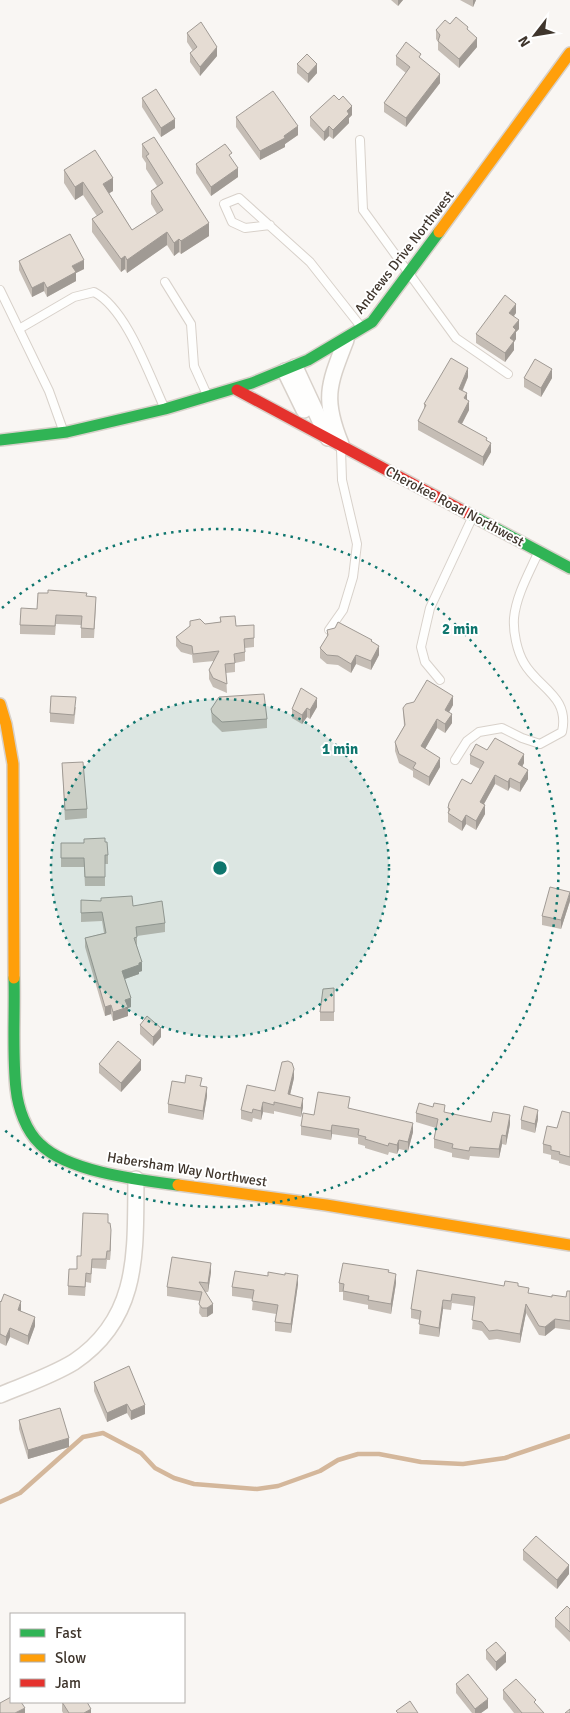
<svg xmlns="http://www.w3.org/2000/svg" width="570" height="1713" font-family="Signika,sans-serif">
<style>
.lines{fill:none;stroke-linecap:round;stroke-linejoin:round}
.stream{stroke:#d4b79b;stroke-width:4.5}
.lane-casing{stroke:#d8d1ca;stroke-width:10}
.street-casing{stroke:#d8d1ca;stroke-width:18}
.fast-casing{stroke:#d8d1ca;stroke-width:14}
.slow-casing{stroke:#d8d1ca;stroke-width:14}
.jam-casing{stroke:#d8d1ca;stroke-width:14}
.lane{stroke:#fefefd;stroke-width:8}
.street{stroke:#fefefd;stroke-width:15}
.fast{stroke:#30b455;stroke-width:11}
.slow{stroke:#ff9f0a;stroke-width:11}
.jam{stroke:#e5322d;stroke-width:11}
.wall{fill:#c5bdb5}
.shaded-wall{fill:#a09a94}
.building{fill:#e5dcd3;stroke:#a09a94}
.ring{fill:none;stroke:#0f766e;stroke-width:2.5;stroke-dasharray:2.5 5}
.labels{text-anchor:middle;stroke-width:4;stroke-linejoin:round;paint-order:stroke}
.street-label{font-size:14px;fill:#3f352c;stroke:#fff}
.centre{fill:#0f766e;stroke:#fff;stroke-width:2.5}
.ring-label{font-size:15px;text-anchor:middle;font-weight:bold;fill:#0f766e;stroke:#fff;stroke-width:4;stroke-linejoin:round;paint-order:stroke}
</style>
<rect width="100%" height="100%" fill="#f9f6f3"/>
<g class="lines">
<path class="stream" d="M 0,1502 L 20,1493 L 83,1437 L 103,1433 L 141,1453 L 155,1468 L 174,1478 L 194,1484 L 257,1489 L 278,1486 L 320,1471 L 338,1460 L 358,1454 L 379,1454 L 421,1462 L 463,1464 L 505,1458 L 570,1436"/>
<defs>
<g id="lane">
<path d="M 360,140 L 363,210 L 456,338 L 508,374"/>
<path d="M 270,225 L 245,228 L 232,222 L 224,204 L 239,198 L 310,262 L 362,328"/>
<path d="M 165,282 L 191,324 L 194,366 L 208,397"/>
<path d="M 0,290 L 49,391 L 63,430"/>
<path d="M 19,329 L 74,297 L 94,292 C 127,309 149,375 165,409"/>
<path d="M 329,630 L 343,610 L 353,577 L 357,544 L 342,480 L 341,449"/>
<path d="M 440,680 L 425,662 L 421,647 L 430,608 L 473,516"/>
<path d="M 455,760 L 467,741 L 479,732 L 502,728 L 522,738 L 540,744 L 562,732 C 570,696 538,688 524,663 C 517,651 513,632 514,618 C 516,596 529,573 538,553"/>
</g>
<g id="street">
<path d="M 295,367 L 328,438"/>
<path d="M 285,371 L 304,410"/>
<path d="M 341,444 C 322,398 329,384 346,340"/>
<path d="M 0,1395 C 24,1385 51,1376 74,1362 C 141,1317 135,1250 136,1179"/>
</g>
<g id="fast">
<path d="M 0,440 L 67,432 L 165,409 L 252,383 L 308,360 L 372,322 L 439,232"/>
<path d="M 467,513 L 570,568"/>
<path d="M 14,978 C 15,1015 12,1053 16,1089 C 18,1108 26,1131 40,1144 C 68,1172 140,1180 178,1185"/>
</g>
<g id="slow">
<path d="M 439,232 L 570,53"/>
<path d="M 0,704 L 6,724 L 13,764 L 14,978"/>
<path d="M 178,1185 L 326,1205 L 570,1245"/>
</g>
<path id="jam" d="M 237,390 L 467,513"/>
</defs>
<use href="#lane" class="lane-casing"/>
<use href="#street" class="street-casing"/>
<use href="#fast" class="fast-casing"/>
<use href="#slow" class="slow-casing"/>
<use href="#jam" class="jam-casing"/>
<use href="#lane" class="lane"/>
<use href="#street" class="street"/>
<use href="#fast" class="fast"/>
<use href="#slow" class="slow"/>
<use href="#jam" class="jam"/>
</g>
<g class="wall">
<path d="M 391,0 L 403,0 L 398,6 Z"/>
<path d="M 460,0 L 476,0 L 473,7 Z"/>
<path d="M 450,24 L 468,31 L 477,47 L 459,68 L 438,50 L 438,42 L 436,39 L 436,30 Z"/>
<path d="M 187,33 L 217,56 L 200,76 L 190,62 L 190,53 L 193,51 L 187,42 Z"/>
<path d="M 396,56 L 421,59 L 440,83 L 406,127 L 384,112 L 384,103 L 406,73 L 396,65 Z"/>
<path d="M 297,64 L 317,73 L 308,83 L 297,73 Z"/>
<path d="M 142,98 L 175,128 L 161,137 L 142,107 Z"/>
<path d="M 352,115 L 349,118 L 349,123 L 333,139 L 329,136 L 324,141 L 310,126 L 310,117 Z"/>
<path d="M 236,117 L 298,135 L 285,144 L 285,147 L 260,160 L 236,127 Z"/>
<path d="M 142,144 L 209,236 L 181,254 L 179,252 L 174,256 L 167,245 L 127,273 L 125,269 L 121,272 L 92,232 L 92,219 L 97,216 L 83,195 L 75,200 L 64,183 L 64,170 L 113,191 L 109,193 L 132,230 L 157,214 L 151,204 L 151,191 L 157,186 L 146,169 L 146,163 L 142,157 Z"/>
<path d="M 232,160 L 238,177 L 211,196 L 196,173 L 196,164 Z"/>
<path d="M 19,261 L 84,269 L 76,273 L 76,281 L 47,297 L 44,291 L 32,297 L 19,270 Z"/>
<path d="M 516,313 L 514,316 L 519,329 L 516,332 L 516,339 L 514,342 L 514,350 L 505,362 L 476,343 L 476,334 Z"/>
<path d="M 468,377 L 463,390 L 467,400 L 469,410 L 462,424 L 487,440 L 491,452 L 483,466 L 418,430 L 418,421 L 424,410 L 424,404 Z"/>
<path d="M 524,378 L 552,378 L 541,397 L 524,387 Z"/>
<path d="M 87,596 L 96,606 L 94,638 L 81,638 L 81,625 L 56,624 L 55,635 L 20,634 L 20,625 L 37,609 Z"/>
<path d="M 220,617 L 254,638 L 254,647 L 245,648 L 245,661 L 235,663 L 235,672 L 226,673 L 227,693 L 213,687 L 209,679 L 209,670 L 214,661 L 193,663 L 192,655 L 181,652 L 176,646 L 176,637 L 190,627 L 190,621 L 205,624 L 220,622 Z"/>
<path d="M 327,630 L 372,642 L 379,655 L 371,670 L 356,664 L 351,673 L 338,665 L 327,664 L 320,658 L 320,648 L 327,638 Z"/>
<path d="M 453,705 L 449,712 L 452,723 L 445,733 L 437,728 L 425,749 L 440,767 L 429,786 L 413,777 L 413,771 L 399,763 L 395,751 L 395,742 L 404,726 L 403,708 Z"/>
<path d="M 76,707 L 74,724 L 50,722 L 50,713 Z"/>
<path d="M 317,707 L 310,719 L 307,717 L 302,724 L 292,718 L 292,709 Z"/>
<path d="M 211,709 L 267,719 L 267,728 L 222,732 L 212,722 Z"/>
<path d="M 487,750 L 524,763 L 522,767 L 528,779 L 520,792 L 510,787 L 508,791 L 495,784 L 484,804 L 485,814 L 476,830 L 466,824 L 462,831 L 448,822 L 448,808 L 471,784 L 480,769 L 470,764 L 470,755 Z"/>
<path d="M 62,763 L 87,809 L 87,818 L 65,820 Z"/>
<path d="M 61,843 L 108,855 L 108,864 L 105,864 L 105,886 L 85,886 L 84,867 L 61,867 Z"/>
<path d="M 81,900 L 133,906 L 165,923 L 165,932 L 137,936 L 137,946 L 142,971 L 139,972 L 139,974 L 125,979 L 131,1007 L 128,1008 L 128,1016 L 113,1021 L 111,1014 L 105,1016 L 85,947 L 85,938 L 104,933 L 102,921 L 81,922 Z"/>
<path d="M 570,901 L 561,929 L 542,925 L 542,916 Z"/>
<path d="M 334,988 L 334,1021 L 320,1021 L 320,1012 Z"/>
<path d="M 140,1025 L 161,1037 L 153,1046 L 140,1034 Z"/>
<path d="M 99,1064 L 141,1070 L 121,1092 L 99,1073 Z"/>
<path d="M 294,1078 L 290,1095 L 303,1107 L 301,1117 L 274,1111 L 274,1114 L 263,1112 L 261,1120 L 253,1118 L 252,1122 L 241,1119 L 241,1110 L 275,1091 Z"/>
<path d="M 202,1086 L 207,1096 L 203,1120 L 168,1113 L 168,1104 Z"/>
<path d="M 349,1108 L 413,1132 L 408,1151 L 399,1149 L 397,1154 L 389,1152 L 388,1155 L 365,1148 L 365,1146 L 358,1144 L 358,1138 L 332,1134 L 331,1140 L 301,1135 L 301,1126 Z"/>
<path d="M 416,1113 L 445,1113 L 491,1122 L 510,1124 L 506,1145 L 502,1144 L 499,1158 L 470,1156 L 469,1160 L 452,1157 L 452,1153 L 434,1148 L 434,1139 L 436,1128 L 416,1122 Z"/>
<path d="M 570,1113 L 570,1166 L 559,1163 L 559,1161 L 551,1159 L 551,1155 L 543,1153 L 543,1144 Z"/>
<path d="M 538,1119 L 535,1133 L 521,1129 L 521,1120 Z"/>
<path d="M 108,1223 L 111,1239 L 110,1260 L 107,1260 L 106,1269 L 92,1268 L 91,1283 L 86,1282 L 85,1296 L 68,1295 L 68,1286 L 77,1269 L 81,1256 Z"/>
<path d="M 417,1270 L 504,1286 L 518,1286 L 529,1294 L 552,1297 L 566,1297 L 570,1291 L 570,1330 L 555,1328 L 545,1336 L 539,1335 L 526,1313 L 520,1343 L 497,1339 L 489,1340 L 482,1331 L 472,1329 L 474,1306 L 452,1303 L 451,1310 L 443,1309 L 439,1337 L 419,1334 L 420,1320 L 411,1318 L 411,1309 Z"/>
<path d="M 211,1272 L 208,1292 L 206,1292 L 213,1313 L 207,1317 L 202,1317 L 199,1313 L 200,1301 L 167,1296 L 167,1287 Z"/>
<path d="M 389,1272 L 396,1283 L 391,1314 L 368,1309 L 368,1305 L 343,1300 L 343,1292 L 339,1292 L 339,1283 Z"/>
<path d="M 298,1284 L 291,1333 L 275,1331 L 275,1322 L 276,1314 L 252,1310 L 253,1299 L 232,1296 L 232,1287 Z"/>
<path d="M 0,1301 L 21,1310 L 21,1311 L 35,1326 L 28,1345 L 10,1337 L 6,1346 L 0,1343 Z"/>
<path d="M 94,1382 L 145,1414 L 131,1420 L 127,1413 L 107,1422 L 94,1391 Z"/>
<path d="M 19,1420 L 69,1447 L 28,1459 L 19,1429 Z"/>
<path d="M 523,1550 L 569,1574 L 557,1589 L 523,1560 Z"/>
<path d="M 570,1609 L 570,1642 L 555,1627 L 555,1618 Z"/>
<path d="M 486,1650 L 506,1662 L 496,1671 L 486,1659 Z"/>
<path d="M 456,1684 L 488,1708 L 481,1713 L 472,1713 L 456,1693 Z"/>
<path d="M 503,1690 L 536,1704 L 544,1713 L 514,1713 L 503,1699 Z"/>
<path d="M 62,1702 L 91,1713 L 63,1713 L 62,1711 Z"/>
</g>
<g class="shaded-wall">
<path d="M 398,0 L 403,0 L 398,6 Z"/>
<path d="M 473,0 L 476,0 L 473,7 Z"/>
<path d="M 477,38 L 477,47 L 459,68 L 459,59 Z"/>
<path d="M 217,47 L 217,56 L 200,76 L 200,67 Z"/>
<path d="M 317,64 L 317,73 L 308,83 L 308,74 Z"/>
<path d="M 440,74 L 440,83 L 406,127 L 406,118 Z"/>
<path d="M 352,106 L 352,115 L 349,118 L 349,123 L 333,139 L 333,130 L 347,111 Z"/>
<path d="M 175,119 L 175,128 L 161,137 L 161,128 Z"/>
<path d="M 298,126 L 298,135 L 285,144 L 285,147 L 260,160 L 260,151 Z"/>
<path d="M 329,126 L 329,136 L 324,141 L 324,132 Z"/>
<path d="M 238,168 L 238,177 L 211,196 L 211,187 Z"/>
<path d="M 113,178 L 113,191 L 103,197 L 103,184 Z"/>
<path d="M 83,182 L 83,195 L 75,200 L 75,187 Z"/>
<path d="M 209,223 L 209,236 L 181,254 L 181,241 Z"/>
<path d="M 167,232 L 167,245 L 127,273 L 127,260 Z"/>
<path d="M 179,239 L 179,252 L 174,256 L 174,243 Z"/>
<path d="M 125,256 L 125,269 L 121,272 L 121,259 Z"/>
<path d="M 84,260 L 84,269 L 76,273 L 76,281 L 47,297 L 47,288 L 72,266 Z"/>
<path d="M 44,282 L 44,291 L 32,297 L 32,288 Z"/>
<path d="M 516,304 L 516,313 L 509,322 L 509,313 Z"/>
<path d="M 519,320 L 519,329 L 516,332 L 516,339 L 514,342 L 514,350 L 505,362 L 505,353 L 510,338 L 513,327 Z"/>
<path d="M 468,368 L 468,377 L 459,398 L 459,389 Z"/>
<path d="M 552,369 L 552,378 L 541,397 L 541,388 Z"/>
<path d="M 467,393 L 467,402 L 464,398 Z"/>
<path d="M 469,401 L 469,410 L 458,431 L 458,422 Z"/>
<path d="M 491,443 L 491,452 L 483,466 L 483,457 Z"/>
<path d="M 379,646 L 379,655 L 371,670 L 371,661 Z"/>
<path d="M 356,655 L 356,664 L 351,673 L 351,664 Z"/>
<path d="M 453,696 L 453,705 L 445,719 L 445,710 Z"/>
<path d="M 317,698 L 317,707 L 310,719 L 310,710 Z"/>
<path d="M 307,708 L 307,717 L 302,724 L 302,715 Z"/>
<path d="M 452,714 L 452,723 L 445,733 L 445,724 Z"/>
<path d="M 437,719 L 437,728 L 421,756 L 421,746 Z"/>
<path d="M 524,754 L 524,763 L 518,774 L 518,764 Z"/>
<path d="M 440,758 L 440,767 L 429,786 L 429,777 Z"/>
<path d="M 528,770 L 528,779 L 520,792 L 520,783 Z"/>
<path d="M 495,775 L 495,784 L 480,811 L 480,802 Z"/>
<path d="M 510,778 L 510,787 L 508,791 L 508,782 Z"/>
<path d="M 485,805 L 485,814 L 476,830 L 476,821 Z"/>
<path d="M 466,815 L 466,824 L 462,831 L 462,822 Z"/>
<path d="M 570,892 L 570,901 L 561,929 L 561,920 Z"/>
<path d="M 142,962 L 142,971 L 139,972 L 139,974 L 122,980 L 122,971 Z"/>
<path d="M 131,998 L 131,1007 L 128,1008 L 128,1016 L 113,1021 L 113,1012 L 125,1000 Z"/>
<path d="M 111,1005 L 111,1014 L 105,1016 L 105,1007 Z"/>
<path d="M 161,1028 L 161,1037 L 153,1046 L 153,1037 Z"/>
<path d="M 141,1060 L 141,1070 L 121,1092 L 121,1083 Z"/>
<path d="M 294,1069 L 294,1078 L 288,1103 L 288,1094 Z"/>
<path d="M 207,1087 L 207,1096 L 203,1120 L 203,1111 Z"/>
<path d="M 303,1098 L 303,1107 L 301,1117 L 301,1108 Z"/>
<path d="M 263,1102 L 263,1112 L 261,1120 L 261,1111 Z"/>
<path d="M 538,1110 L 538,1119 L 535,1133 L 535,1124 Z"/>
<path d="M 510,1115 L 510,1124 L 506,1145 L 506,1136 Z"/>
<path d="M 413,1123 L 413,1132 L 408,1151 L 408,1142 Z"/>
<path d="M 332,1125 L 332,1134 L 331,1140 L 331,1131 Z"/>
<path d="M 502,1135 L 502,1144 L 499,1158 L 499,1149 Z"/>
<path d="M 399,1140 L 399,1149 L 397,1154 L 397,1145 Z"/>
<path d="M 111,1230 L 111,1239 L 110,1260 L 110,1251 Z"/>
<path d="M 211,1263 L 211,1272 L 208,1292 L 208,1283 Z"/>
<path d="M 396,1274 L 396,1283 L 391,1314 L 391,1304 Z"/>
<path d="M 298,1275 L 298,1284 L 291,1333 L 291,1324 Z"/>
<path d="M 443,1300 L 443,1309 L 439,1337 L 439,1328 Z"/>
<path d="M 21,1301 L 21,1310 L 18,1319 L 18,1310 Z"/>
<path d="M 213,1304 L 213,1313 L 207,1317 L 207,1308 Z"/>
<path d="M 526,1304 L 526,1313 L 520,1343 L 520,1334 Z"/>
<path d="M 35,1317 L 35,1326 L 28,1345 L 28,1336 Z"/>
<path d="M 555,1319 L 555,1328 L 545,1336 L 545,1327 Z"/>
<path d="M 10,1328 L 10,1337 L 6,1346 L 6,1337 Z"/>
<path d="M 127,1404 L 127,1413 L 107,1422 L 107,1413 Z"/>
<path d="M 145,1405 L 145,1414 L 131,1420 L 131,1411 Z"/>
<path d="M 69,1438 L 69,1447 L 28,1459 L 28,1450 Z"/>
<path d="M 569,1565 L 569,1574 L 557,1589 L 557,1580 Z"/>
<path d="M 506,1653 L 506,1662 L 496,1671 L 496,1662 Z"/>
<path d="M 488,1699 L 488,1708 L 481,1713 L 475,1713 L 475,1709 Z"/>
<path d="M 25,1708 L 25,1713 L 15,1713 Z"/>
<path d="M 91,1709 L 91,1713 L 84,1713 Z"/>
</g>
<g class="building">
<path d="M 456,17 L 468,27 L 467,29 L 477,38 L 459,59 L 438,41 L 440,35 L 436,30 L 445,20 L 450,24 Z"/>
<path d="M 201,22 L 217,47 L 200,67 L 190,53 L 197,47 L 187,33 Z"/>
<path d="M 406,42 L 421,54 L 419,57 L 440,74 L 406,118 L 384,103 L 410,67 L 396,56 Z"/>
<path d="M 307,54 L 317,64 L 308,74 L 297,64 Z"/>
<path d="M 156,89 L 175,119 L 161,128 L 142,98 Z"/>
<path d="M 273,91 L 298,126 L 284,136 L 285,138 L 260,151 L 236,117 Z"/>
<path d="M 334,95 L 339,100 L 343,96 L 352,106 L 347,111 L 349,114 L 333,130 L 329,126 L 324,132 L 310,117 Z"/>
<path d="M 154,137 L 209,223 L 181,241 L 179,239 L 174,243 L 167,232 L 127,260 L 125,256 L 121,259 L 92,219 L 103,212 L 83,182 L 75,187 L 64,170 L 95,150 L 113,178 L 103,184 L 132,230 L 163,210 L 151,191 L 163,183 L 146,156 L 149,154 L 142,144 Z"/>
<path d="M 225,144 L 232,153 L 229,155 L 238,168 L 211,187 L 196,164 Z"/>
<path d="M 70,234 L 84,260 L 72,266 L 76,272 L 47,288 L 44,282 L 32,288 L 19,261 Z"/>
<path d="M 505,295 L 516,304 L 509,313 L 519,320 L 513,327 L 516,330 L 510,338 L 514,341 L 505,353 L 476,334 Z"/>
<path d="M 451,358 L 468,368 L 459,389 L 467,393 L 464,398 L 469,401 L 458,422 L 487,438 L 486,440 L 491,443 L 483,457 L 418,421 L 426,405 L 424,404 Z"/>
<path d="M 535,359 L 552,369 L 541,388 L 524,378 Z"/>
<path d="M 48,590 L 87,593 L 86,596 L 96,597 L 94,629 L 81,628 L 82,616 L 56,615 L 55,626 L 20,625 L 21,608 L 37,609 L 38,593 L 48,593 Z"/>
<path d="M 235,616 L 236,626 L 254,625 L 254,638 L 244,639 L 245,652 L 234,654 L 235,663 L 225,664 L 227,684 L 213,678 L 209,670 L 219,651 L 193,654 L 192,646 L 181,643 L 176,637 L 190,626 L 190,621 L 200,619 L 205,624 L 221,622 L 220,617 Z"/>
<path d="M 338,622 L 372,640 L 371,641 L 379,646 L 371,661 L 356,655 L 351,664 L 338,656 L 327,655 L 320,648 L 328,635 L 327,630 L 335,628 Z"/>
<path d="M 427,680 L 453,696 L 445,710 L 452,714 L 445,724 L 437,719 L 421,746 L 440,758 L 429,777 L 413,768 L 416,763 L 399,754 L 395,742 L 405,725 L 403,708 L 406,704 L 414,702 Z"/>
<path d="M 301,688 L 317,698 L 310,710 L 307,708 L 302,715 L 292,709 Z"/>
<path d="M 264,694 L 267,719 L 222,722 L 212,713 L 211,709 L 219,697 Z"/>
<path d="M 51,696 L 76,697 L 74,715 L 50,713 Z"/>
<path d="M 495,738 L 524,754 L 518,764 L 528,770 L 520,783 L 510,778 L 508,782 L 495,775 L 480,802 L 485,805 L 476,821 L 466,815 L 462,822 L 448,813 L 450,809 L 448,808 L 449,803 L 462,779 L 471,784 L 484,762 L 470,755 L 476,744 L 487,750 Z"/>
<path d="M 83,762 L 87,809 L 65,810 L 62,763 Z"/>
<path d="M 105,838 L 105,842 L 107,842 L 108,855 L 105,855 L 105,877 L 85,877 L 84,858 L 61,858 L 61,843 L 84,843 L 84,839 Z"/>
<path d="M 550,887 L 570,892 L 561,920 L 542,916 Z"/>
<path d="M 132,896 L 133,906 L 162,901 L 165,923 L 136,927 L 137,937 L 134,938 L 142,962 L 139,963 L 139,965 L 122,971 L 131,998 L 125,1000 L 128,1007 L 113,1012 L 111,1005 L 105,1007 L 85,938 L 106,933 L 102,912 L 81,913 L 81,900 L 101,901 L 101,898 Z"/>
<path d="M 334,988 L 334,1012 L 320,1012 L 323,989 Z"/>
<path d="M 147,1016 L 161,1028 L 153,1037 L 140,1025 Z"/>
<path d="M 118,1041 L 141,1060 L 121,1083 L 99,1064 Z"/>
<path d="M 288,1061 L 292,1063 L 294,1069 L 288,1094 L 303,1098 L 301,1108 L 274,1102 L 274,1105 L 263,1102 L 261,1111 L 253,1109 L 252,1113 L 241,1110 L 247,1085 L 275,1091 L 282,1062 Z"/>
<path d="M 186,1075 L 202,1078 L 200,1086 L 207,1087 L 203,1111 L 168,1104 L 172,1081 L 185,1083 Z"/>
<path d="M 318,1092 L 350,1097 L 348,1108 L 413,1123 L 408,1142 L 399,1140 L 397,1145 L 389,1143 L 388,1146 L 365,1139 L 366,1137 L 358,1135 L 359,1129 L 332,1125 L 331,1131 L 301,1126 L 303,1113 L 314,1115 Z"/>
<path d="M 419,1103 L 433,1107 L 434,1103 L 445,1105 L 444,1112 L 491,1122 L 493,1112 L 510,1115 L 506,1136 L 502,1135 L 499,1149 L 470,1147 L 469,1151 L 452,1148 L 453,1144 L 434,1139 L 438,1119 L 416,1113 Z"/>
<path d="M 524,1106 L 538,1110 L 535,1124 L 521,1120 Z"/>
<path d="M 562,1111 L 570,1113 L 570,1157 L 559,1154 L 560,1152 L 551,1150 L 551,1146 L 543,1144 L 547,1126 L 557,1128 Z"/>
<path d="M 83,1213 L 108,1214 L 108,1223 L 110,1223 L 111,1230 L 110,1251 L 107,1251 L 106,1259 L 92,1259 L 91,1274 L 86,1273 L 85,1287 L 68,1286 L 69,1269 L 77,1269 L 77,1256 L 81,1256 Z"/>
<path d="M 172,1257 L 211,1263 L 208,1283 L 199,1282 L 213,1304 L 207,1308 L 202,1308 L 199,1304 L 202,1292 L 167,1287 Z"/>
<path d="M 343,1263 L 389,1270 L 388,1272 L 396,1274 L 391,1304 L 368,1300 L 369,1296 L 343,1291 L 344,1284 L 339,1283 Z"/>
<path d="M 417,1270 L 504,1286 L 505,1281 L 518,1283 L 518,1286 L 529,1288 L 528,1293 L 552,1297 L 552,1295 L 566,1297 L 567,1291 L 570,1291 L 570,1321 L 555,1319 L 545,1327 L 539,1326 L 526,1304 L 520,1334 L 497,1330 L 489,1331 L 482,1322 L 472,1320 L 475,1297 L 452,1294 L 451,1301 L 443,1300 L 439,1328 L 419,1324 L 421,1311 L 411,1309 Z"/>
<path d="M 235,1271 L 268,1276 L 268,1272 L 285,1275 L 285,1273 L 298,1275 L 291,1324 L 275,1322 L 278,1305 L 252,1301 L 254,1290 L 232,1287 Z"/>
<path d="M 4,1294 L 21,1301 L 18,1310 L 35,1317 L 28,1336 L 10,1328 L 6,1337 L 0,1334 L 0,1301 L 1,1302 Z"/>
<path d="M 129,1366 L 145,1405 L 131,1411 L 127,1404 L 107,1413 L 94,1382 Z"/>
<path d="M 60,1408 L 69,1438 L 28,1450 L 19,1420 Z"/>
<path d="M 536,1536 L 569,1565 L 557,1580 L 523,1550 Z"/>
<path d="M 567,1606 L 570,1609 L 570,1632 L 555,1618 Z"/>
<path d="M 496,1642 L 506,1653 L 496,1662 L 486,1650 Z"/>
<path d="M 468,1674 L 488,1699 L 475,1709 L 456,1684 Z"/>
<path d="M 516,1679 L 536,1700 L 534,1702 L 544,1713 L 522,1713 L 503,1690 Z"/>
<path d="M 11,1697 L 11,1702 L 21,1702 L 25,1708 L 15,1713 L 0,1713 L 0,1703 Z"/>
<path d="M 410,1701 L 418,1713 L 398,1713 L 396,1711 Z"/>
<path d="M 62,1702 L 87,1702 L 91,1709 L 84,1713 L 69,1713 Z"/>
<path d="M 570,1709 L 570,1713 L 565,1713 Z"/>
</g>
<circle cx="220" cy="868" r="169" fill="#0f766e" fill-opacity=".12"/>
<g class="ring">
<circle cx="220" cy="868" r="169"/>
<path d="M2 608A339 339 0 1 1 2 1128"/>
</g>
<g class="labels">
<g class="street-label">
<text transform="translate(404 252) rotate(-52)" y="5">Andrews Drive Northwest</text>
<text transform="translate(455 506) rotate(28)" y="5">Cherokee Road Northwest</text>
<text transform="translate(187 1169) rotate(9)" y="5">Habersham Way Northwest</text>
</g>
</g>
<circle cx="220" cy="868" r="8" class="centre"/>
<g class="ring-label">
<text x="460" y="634">2 min</text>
<text x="340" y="754">1 min</text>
</g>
<rect x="10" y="1613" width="175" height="90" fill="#ffffff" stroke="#b2aeab"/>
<rect x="20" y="1629" width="25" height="8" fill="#30b455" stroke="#b2aeab"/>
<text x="55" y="1638" font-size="15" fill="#3f352c">Fast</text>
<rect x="20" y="1654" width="25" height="8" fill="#ff9f0a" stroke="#b2aeab"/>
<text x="55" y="1663" font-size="15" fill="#3f352c">Slow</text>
<rect x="20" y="1679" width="25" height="8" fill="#e5322d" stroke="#b2aeab"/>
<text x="55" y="1688" font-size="15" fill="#3f352c">Jam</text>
<g transform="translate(535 35) rotate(239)" stroke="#ffffff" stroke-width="4" paint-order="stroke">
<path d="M0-4L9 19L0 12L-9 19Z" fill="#3f352c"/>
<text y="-8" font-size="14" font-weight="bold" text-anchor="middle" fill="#3f352c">N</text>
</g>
</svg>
